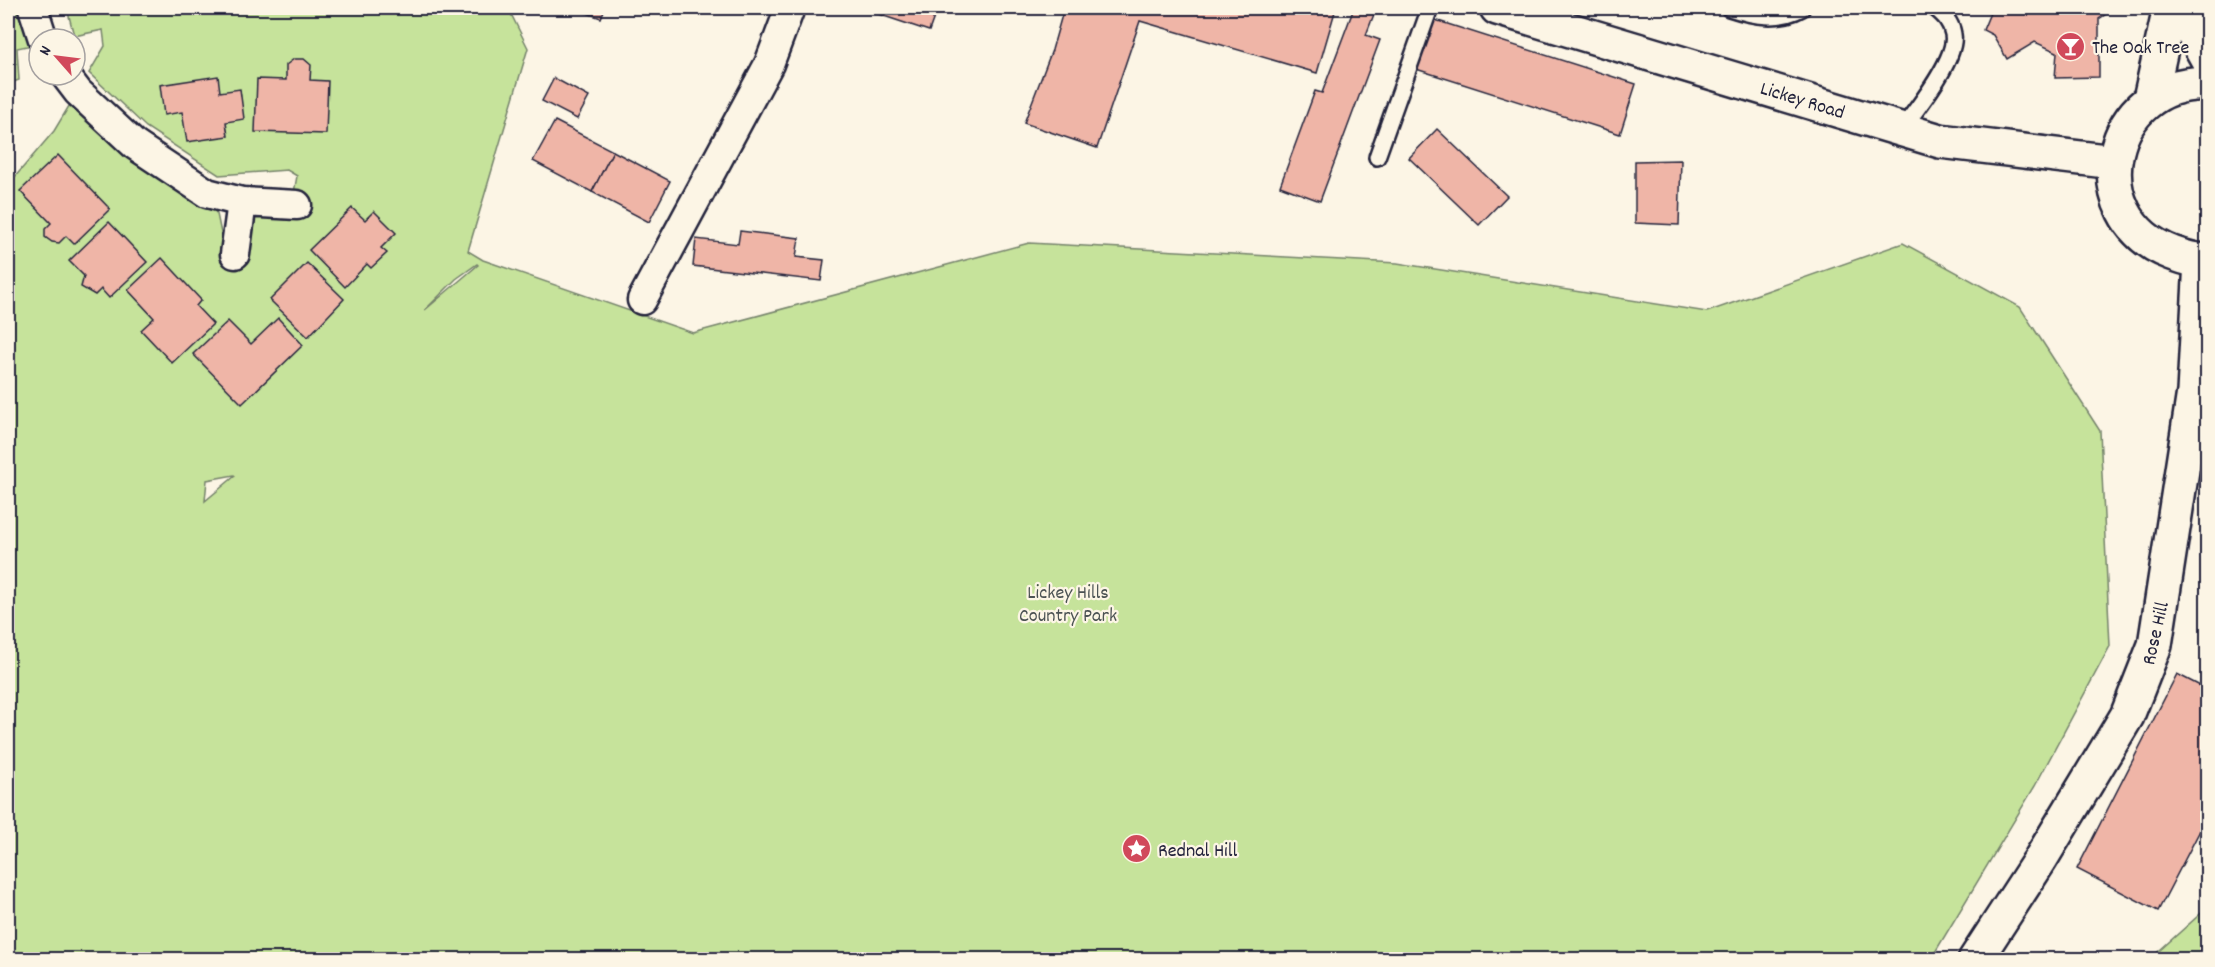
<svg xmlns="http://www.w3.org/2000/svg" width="2215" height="967" font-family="Dekko,sans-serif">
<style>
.green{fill:#c6e39b;stroke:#74826b;stroke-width:1.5;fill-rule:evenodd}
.building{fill:#efb5a7;stroke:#22223b;stroke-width:1.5}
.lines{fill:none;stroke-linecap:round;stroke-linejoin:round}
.service-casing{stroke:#22223b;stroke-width:20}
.minor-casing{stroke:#22223b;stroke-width:33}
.secondary-casing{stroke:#22223b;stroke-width:38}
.service{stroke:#fcf5e5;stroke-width:15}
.minor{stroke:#fcf5e5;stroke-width:28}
.secondary{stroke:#fcf5e5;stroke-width:33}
.labels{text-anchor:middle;stroke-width:4.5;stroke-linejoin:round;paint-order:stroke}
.poi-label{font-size:20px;fill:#22223b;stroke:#fcf5e5;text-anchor:start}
.street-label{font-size:20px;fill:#22223b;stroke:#fcf5e5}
.park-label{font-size:20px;fill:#4b5253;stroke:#fcf5e5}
</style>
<rect width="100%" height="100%" fill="#fcf5e5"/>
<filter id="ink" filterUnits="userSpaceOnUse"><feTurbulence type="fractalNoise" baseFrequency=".0167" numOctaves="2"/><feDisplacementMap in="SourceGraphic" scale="12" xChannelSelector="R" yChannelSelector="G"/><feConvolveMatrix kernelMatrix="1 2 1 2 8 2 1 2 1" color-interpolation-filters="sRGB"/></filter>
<g filter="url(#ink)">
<g class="green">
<path d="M 8,8 L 27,8 L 37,44 L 17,48 L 19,80 L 8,84 Z"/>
<path d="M 67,8 L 508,8 L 528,48 L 468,251 L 483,260 L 693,333 L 1029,243 L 1397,263 L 1707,312 L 1903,243 L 2020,307 L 2100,431 L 2110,646 L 2035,786 L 1931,959 L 8,960 L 8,185 L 54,131 L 72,101 L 204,197 L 217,214 L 222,238 L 234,239 L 262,210 L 294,193 L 297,176 L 287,170 L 219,175 L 146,127 L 89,73 L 105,46 L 103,30 L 74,36 ZM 477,264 L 478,265 L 425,310 L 456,279 ZM 234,475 L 235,476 L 205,501 L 207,480 Z"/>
<path d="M 2207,908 L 2207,959 L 2150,959 Z"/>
</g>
<g class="building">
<path d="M 573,8 L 605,8 L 601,18 Z"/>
<path d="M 860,8 L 933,8 L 937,9 L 929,31 Z"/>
<path d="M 1064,8 L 1336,8 L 1317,73 L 1140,21 L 1097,148 L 1024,123 L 1052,50 Z"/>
<path d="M 1354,8 L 1376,9 L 1366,35 L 1380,40 L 1320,201 L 1280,186 L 1315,91 L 1322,93 Z"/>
<path d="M 1977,8 L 2115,8 L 2099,19 L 2099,77 L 2055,78 L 2057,52 L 2035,42 L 2007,59 L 1993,35 L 1983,30 L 1990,13 Z"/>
<path d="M 1432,19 L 1636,84 L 1620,134 L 1416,69 Z"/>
<path d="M 294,59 L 304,59 L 311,65 L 310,80 L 328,81 L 326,134 L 255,132 L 257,79 L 286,80 L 286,65 Z"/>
<path d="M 218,76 L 220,92 L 240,89 L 244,119 L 226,122 L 228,136 L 187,142 L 182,112 L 164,115 L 160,85 Z"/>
<path d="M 554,78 L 589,97 L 577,119 L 542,101 Z"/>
<path d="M 555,121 L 613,151 L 592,192 L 533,161 Z"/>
<path d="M 1437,129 L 1507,196 L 1479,225 L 1409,158 Z"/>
<path d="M 613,151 L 670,181 L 649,222 L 592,192 Z"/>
<path d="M 58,155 L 110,209 L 74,244 L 66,236 L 59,243 L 52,242 L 45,237 L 45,229 L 51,223 L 20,191 Z"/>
<path d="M 1681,160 L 1679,225 L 1635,223 L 1635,161 Z"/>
<path d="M 352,208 L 365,220 L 374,211 L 396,233 L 381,248 L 387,253 L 371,268 L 367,264 L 345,287 L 309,250 Z"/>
<path d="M 109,222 L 147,262 L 109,298 L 101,289 L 95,295 L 81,287 L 84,276 L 69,261 Z"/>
<path d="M 740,231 L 799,238 L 796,257 L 824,260 L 821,281 L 693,266 L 696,239 L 738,244 Z"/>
<path d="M 162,258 L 201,300 L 196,306 L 213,324 L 172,363 L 141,330 L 154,318 L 128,290 Z"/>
<path d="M 307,263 L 344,299 L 308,337 L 270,300 Z"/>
<path d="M 278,318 L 303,345 L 242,404 L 193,354 L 228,321 L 251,344 Z"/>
<path d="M 2177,674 L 2208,690 L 2208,815 L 2158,911 L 2077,869 Z"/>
<path d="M 2208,868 L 2208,883 L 2202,880 Z"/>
</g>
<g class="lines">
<defs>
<g id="service">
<path d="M 1729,8 C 1753,16 1779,21 1802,8"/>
<path d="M 1902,129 C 1916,110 1958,58 1953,34 C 1951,22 1944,15 1935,8"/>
<path d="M 1377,157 L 1430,8"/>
</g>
<g id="minor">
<path d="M 33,8 L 43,39"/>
<path d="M 65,75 L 78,92 L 135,145 L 207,193 L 242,202"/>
<path d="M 235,254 L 242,202 L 297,205"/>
<path d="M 642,300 L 769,64 L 790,8"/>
</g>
<g id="secondary">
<path d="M 1497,8 L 1940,141 L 2114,162"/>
<path d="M 2179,8 L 2208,60"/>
<path d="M 2208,84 C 2107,78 2077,218 2172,253 C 2183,257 2196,262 2208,260"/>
<path d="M 2150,99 L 2170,8"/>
<path d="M 1975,960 L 2040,860 L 2127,716 L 2155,645 L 2194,392 L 2201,261"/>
</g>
</defs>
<use href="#service" class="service-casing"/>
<use href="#minor" class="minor-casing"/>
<use href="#secondary" class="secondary-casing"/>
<use href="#service" class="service"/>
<use href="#minor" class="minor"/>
<use href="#secondary" class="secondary"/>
</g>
</g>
<defs>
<symbol id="bar-disc" viewBox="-11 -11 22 22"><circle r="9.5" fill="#d1495b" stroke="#fcf5e5"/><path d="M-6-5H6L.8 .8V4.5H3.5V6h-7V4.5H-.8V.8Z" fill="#fff"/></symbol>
<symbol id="sight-disc" viewBox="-11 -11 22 22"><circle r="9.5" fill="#d1495b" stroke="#fcf5e5"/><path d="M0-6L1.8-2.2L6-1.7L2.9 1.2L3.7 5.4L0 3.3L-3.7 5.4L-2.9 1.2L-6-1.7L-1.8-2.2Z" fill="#fff"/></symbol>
</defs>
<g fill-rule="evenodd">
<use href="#bar-disc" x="2054" y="30" width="33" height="33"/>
<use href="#sight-disc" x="1120" y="832" width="33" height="33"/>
</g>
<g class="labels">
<g class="poi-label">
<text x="2092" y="53">The Oak Tree</text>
<text x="1158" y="856">Rednal Hill</text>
</g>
<g class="street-label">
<text transform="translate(1803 99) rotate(17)" y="7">Lickey Road</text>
<text transform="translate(2154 633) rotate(-77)" y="7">Rose Hill</text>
</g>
<g class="park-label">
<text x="1068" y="598">Lickey Hills<tspan x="1068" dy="23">Country Park</tspan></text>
</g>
</g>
<rect width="2215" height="967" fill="none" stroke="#fcf5e5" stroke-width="30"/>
<rect x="15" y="15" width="2185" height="937" fill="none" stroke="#22223b" stroke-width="2" filter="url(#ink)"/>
<g transform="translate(57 57) rotate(298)"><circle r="28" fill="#fcf5e5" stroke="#a5a1a1" stroke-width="1.5"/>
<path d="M0-4.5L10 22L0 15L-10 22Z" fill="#d1495b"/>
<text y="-9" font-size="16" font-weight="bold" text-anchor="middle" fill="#22223b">N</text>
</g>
</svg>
